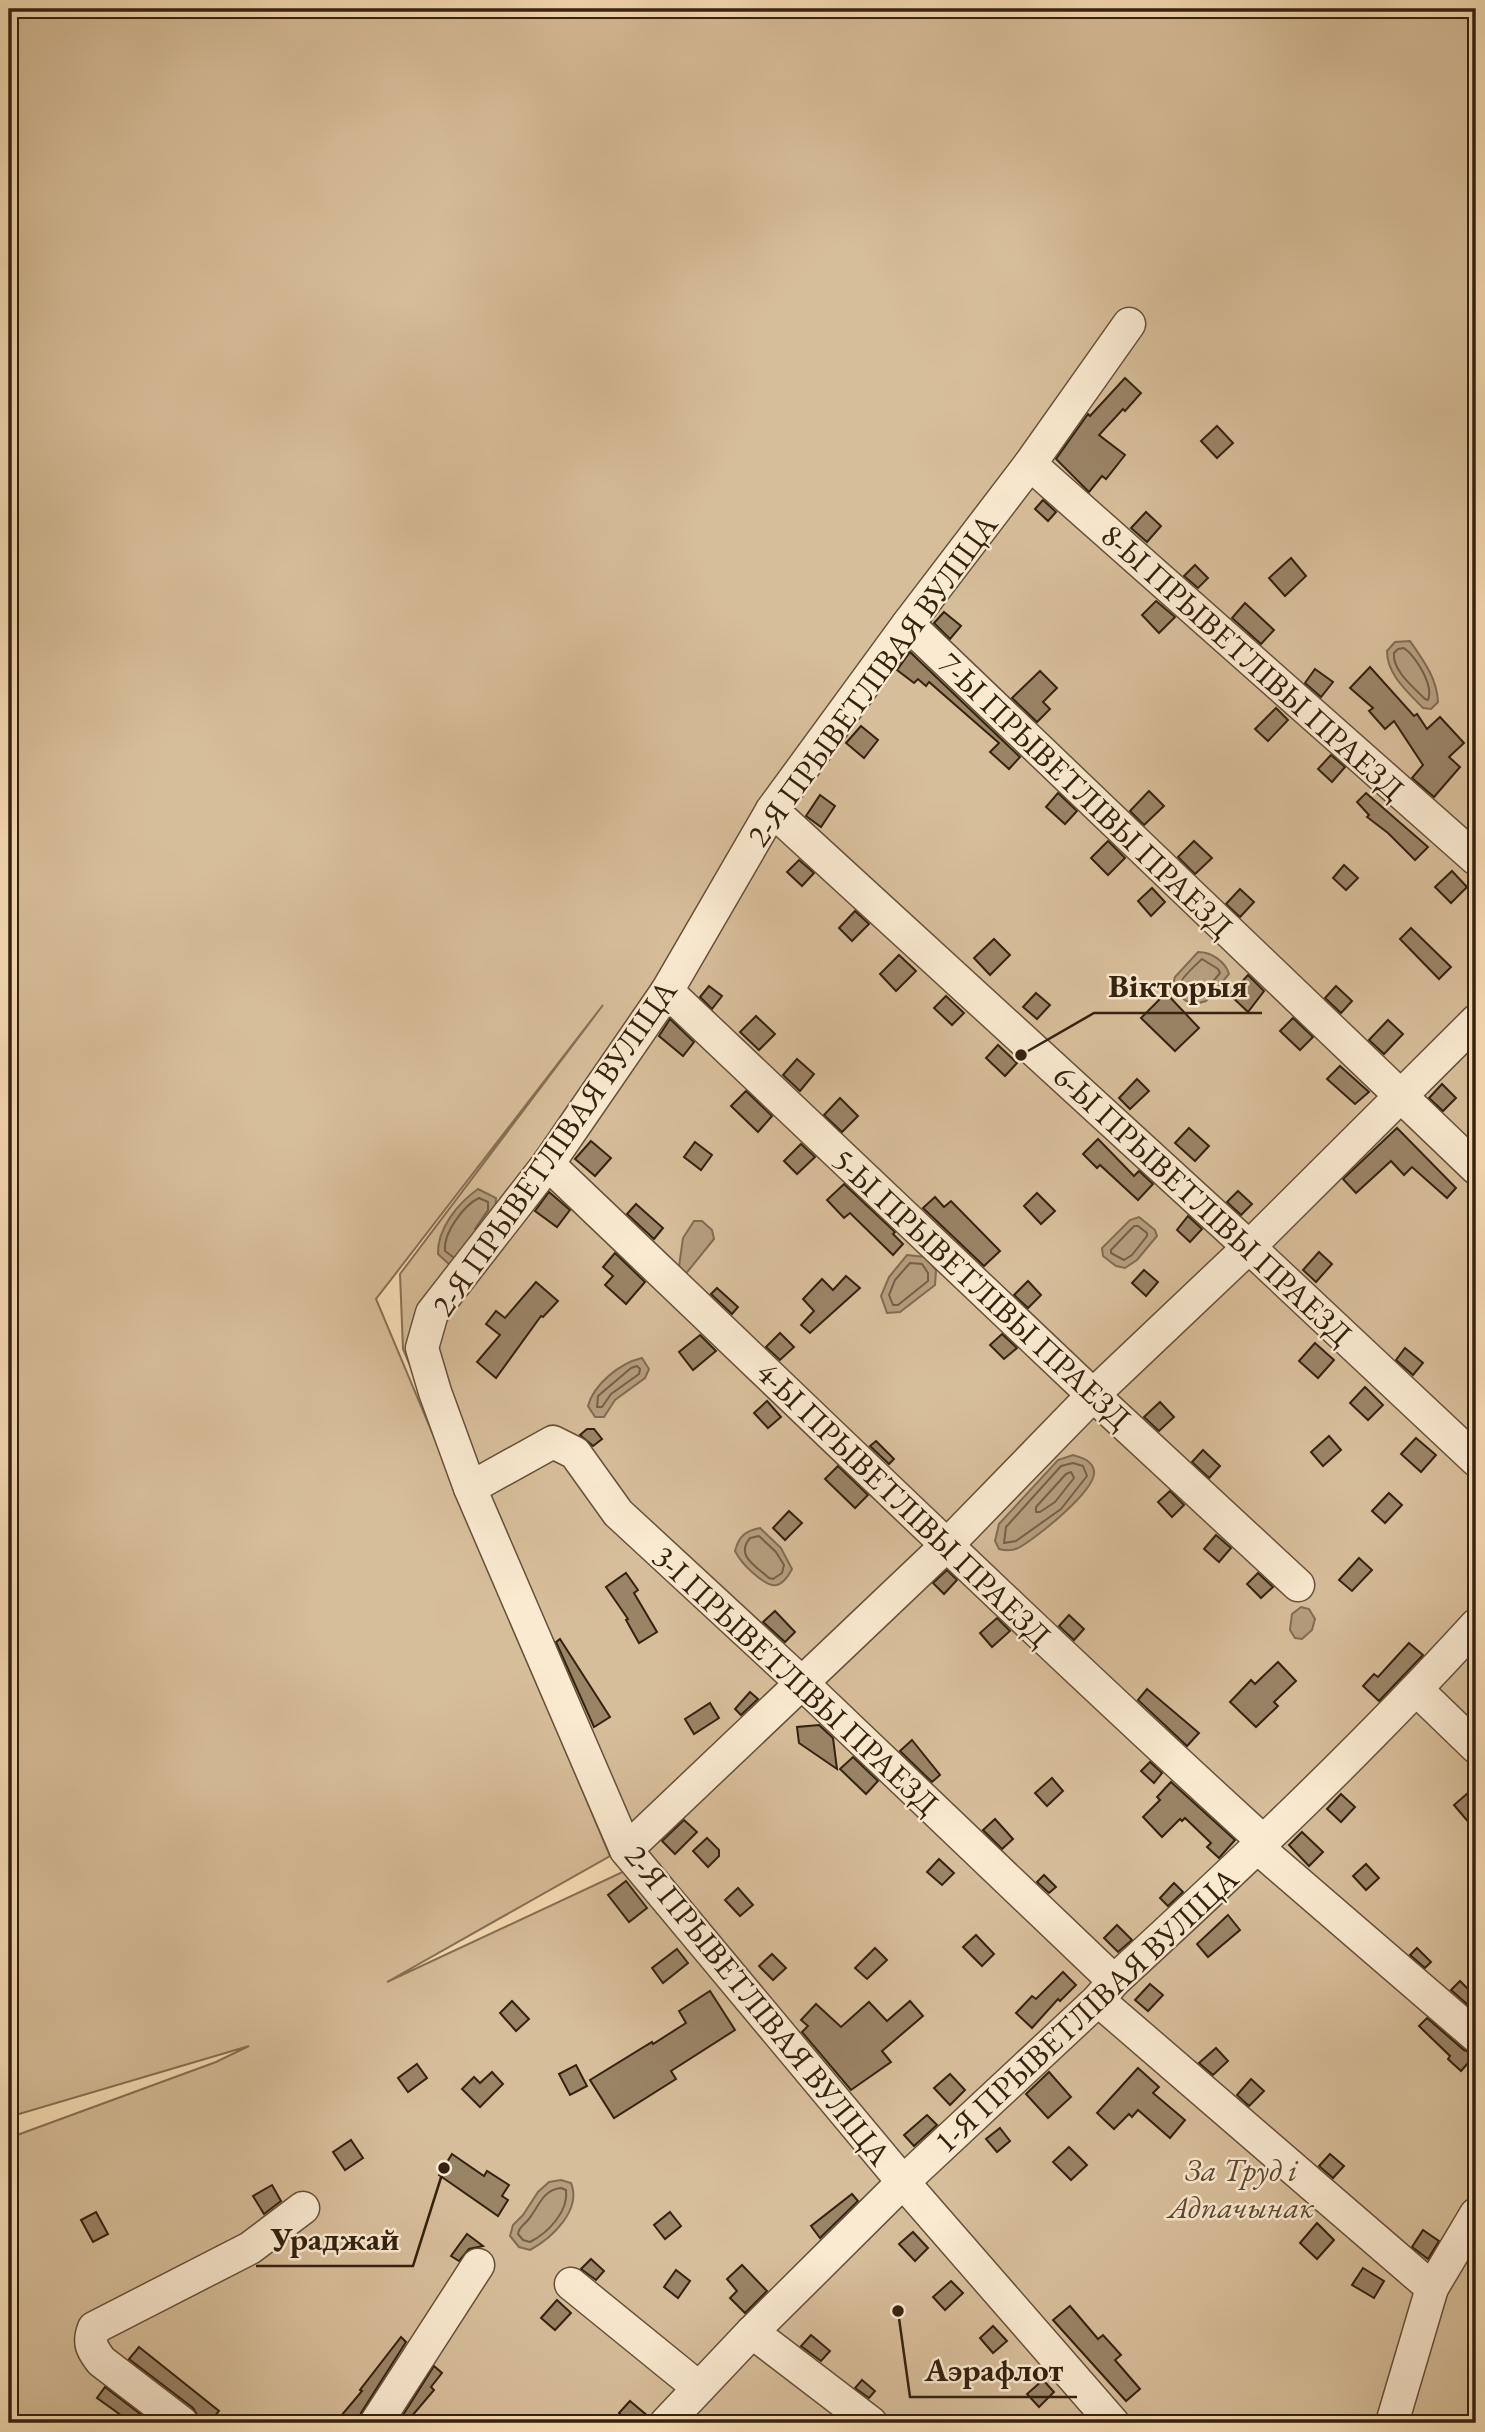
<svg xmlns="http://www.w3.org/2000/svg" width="1485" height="2432" font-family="'EB Garamond',serif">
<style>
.green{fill:#d7be9a;stroke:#867054;stroke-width:2;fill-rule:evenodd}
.water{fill:#b59e7e;stroke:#816c52;stroke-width:2}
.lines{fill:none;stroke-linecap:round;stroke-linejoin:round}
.shore{stroke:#746046;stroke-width:2}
.building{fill:#9a8466;stroke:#34220f;stroke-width:2}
.minor-casing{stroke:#655139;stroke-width:35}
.minor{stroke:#faead0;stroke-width:32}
.labels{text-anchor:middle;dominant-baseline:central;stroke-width:5;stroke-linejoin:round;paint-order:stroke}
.street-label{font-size:32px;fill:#34220f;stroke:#faead0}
.park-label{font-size:32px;font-style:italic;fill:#5d4932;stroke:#faead0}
.leader{fill:none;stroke:#34220f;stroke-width:2.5}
.callout-dot{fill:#34220f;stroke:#faead0;stroke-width:2.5}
.callout-label{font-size:33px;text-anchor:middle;font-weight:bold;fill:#34220f;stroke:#faead0;stroke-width:5;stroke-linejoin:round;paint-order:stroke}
</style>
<rect width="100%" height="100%" fill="#f8deb7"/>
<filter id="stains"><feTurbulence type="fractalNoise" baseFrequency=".00286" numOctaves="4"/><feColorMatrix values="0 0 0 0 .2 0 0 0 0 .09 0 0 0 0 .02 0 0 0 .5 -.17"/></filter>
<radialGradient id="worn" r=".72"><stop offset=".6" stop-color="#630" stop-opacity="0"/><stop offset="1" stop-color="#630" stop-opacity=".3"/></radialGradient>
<path class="green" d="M9 9H1476V2423H9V2138L216 2062 249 2046 9 2117ZM603 1005 400 1274 403 1349 627 1870 387 1982 610 1856 376 1299Z"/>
<g class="water">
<path d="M1410 641C1423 660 1437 678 1438 702L1431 709 1423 708C1408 692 1387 675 1387 651L1395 642Z"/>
<path d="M1198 952C1211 952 1225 961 1229 974L1206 1001 1192 1005 1171 990 1175 977Z"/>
<path d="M478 1189 496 1198 495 1212 451 1266 438 1254C437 1229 458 1203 478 1189Z"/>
<polygon points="1139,1217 1155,1230 1157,1236 1137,1260 1125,1268 1116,1266 1103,1256 1102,1248 1130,1220"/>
<polygon points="694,1221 702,1221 712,1230 714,1239 684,1276 678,1274 683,1238"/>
<polygon points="907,1255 925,1257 936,1270 935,1285 900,1312 887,1313 881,1296 889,1277"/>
<path d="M642 1358 649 1369 645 1378 615 1400 604 1417H595L588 1406C594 1384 620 1363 642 1358Z"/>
<path d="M1073 1455C1082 1458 1092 1460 1094 1471 1097 1490 1036 1538 1020 1547 1013 1551 1006 1551 999 1549L995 1541 999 1524 1058 1460Z"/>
<path d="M760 1528 781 1548 792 1569C780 1592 770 1588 753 1573 745 1566 740 1561 735 1551 739 1536 745 1531 760 1528Z"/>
<polygon points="1301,1607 1309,1609 1315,1619 1312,1630 1302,1639 1295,1638 1290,1630 1292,1614"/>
<path d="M561 2180 571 2183C582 2210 552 2238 530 2250L519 2247 510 2236 513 2225 523 2215 538 2192 549 2182Z"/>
</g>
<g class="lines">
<g class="shore">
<path d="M1404 648C1416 657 1434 685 1428 700L1425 699C1413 687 1392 670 1394 653L1398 649Z"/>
<path d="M1202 959 1218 969 1220 973 1202 995 1193 997C1190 995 1181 990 1180 986 1178 980 1198 963 1202 959Z"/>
<polygon points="1134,1226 1138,1226 1147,1233 1147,1236 1132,1255 1124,1260 1111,1253 1111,1250"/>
<path d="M453 1257 445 1251C443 1233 464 1205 479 1198L488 1202V1210L475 1229"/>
<polygon points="910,1263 922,1264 928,1273 928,1281 898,1305 893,1305 889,1295 895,1280"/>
<polygon points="637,1366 640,1369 639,1374 611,1394 602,1407 597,1407 598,1396 631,1368"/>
<polygon points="1073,1463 1083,1466 1087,1476 1061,1509 1016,1541 1004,1543 1006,1527 1061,1466"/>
<polygon points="1071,1472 1074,1478 1055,1502 1040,1512 1036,1512 1036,1507 1066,1474"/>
<path d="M759 1536 776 1552 784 1565 782 1573 773 1579 769 1578C756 1566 735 1556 750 1538Z"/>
<path d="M561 2188 566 2190C569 2211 548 2233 530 2242L523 2240 518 2234C519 2227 523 2226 528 2220 539 2207 542 2190 561 2188Z"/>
</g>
</g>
<g class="building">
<polygon points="1125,378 1141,393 1125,411 1123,409 1099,435 1125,455 1106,479 1102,476 1089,492 1056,459 1088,414 1090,416"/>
<polygon points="1217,426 1233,443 1217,458 1201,441"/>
<polygon points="1043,500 1056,512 1048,521 1035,509"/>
<polygon points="1146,512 1161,526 1147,542 1131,528"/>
<polygon points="1291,558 1306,576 1285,596 1269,578"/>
<polygon points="1195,565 1208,578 1198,588 1184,576"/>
<polygon points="1156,601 1175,617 1159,633 1142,615"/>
<polygon points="1245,603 1274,630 1261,644 1232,618"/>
<polygon points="944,612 961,626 950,639 934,623"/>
<polygon points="910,652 1020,757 1009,769 990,752 999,743 929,682 926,686 918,679 914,683 897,670"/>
<polygon points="1370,667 1414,716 1417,714 1427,729 1440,717 1464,743 1449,757 1460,767 1434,797 1412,778 1423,765 1394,721 1385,729 1369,711 1373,708 1350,688"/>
<polygon points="1315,669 1333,682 1321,697 1305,683"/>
<polygon points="1040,671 1057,688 1043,702 1050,709 1037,722 1012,698"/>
<polygon points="1276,708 1288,720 1268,741 1255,729"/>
<polygon points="861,726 878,740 864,758 846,743"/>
<polygon points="1331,755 1345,767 1332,782 1318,769"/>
<polygon points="1149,791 1164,806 1144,825 1130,811"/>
<polygon points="1058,793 1077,811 1065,824 1046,807"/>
<polygon points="1366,793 1428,847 1415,860 1388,833 1367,817 1369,815 1357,802"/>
<polygon points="820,795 835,806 821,827 806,816"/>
<polygon points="1108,841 1125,858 1108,875 1091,858"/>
<polygon points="1194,841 1212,858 1195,874 1178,857"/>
<polygon points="799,860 814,873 802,886 787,872"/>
<polygon points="1344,865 1358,878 1346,890 1333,878"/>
<polygon points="1452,871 1467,887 1451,903 1435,887"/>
<polygon points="1152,888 1165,902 1151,916 1138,901"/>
<polygon points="1240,889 1254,902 1240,917 1226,904"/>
<polygon points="855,911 869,924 852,941 839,928"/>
<polygon points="1411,928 1451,967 1439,979 1400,939"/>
<polygon points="994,939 1010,955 990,975 974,958"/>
<polygon points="899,955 916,971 896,991 880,974"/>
<polygon points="1248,975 1264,991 1248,1012 1230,995"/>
<polygon points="709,986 722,996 712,1009 700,997"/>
<polygon points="1336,986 1352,1001 1341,1013 1325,998"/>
<polygon points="1036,993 1050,1005 1037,1019 1023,1007"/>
<polygon points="1166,993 1199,1028 1175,1051 1141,1018"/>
<polygon points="946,996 964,1013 952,1025 934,1008"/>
<polygon points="756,1016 775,1034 759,1050 740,1032"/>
<polygon points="1293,1018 1313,1037 1300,1050 1280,1031"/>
<polygon points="670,1019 694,1042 683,1056 659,1036"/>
<polygon points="1388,1020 1403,1034 1384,1054 1369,1040"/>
<polygon points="998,1045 1017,1063 1005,1076 986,1058"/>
<polygon points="797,1059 814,1074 800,1091 783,1075"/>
<polygon points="1340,1066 1369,1092 1355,1104 1327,1079"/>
<polygon points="1137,1079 1149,1091 1130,1109 1119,1098"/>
<polygon points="1442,1084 1456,1098 1443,1111 1429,1098"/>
<polygon points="746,1091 772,1116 758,1132 731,1106"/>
<polygon points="840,1098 858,1116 842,1132 824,1115"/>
<polygon points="1189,1128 1209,1146 1195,1161 1175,1143"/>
<polygon points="1397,1128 1456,1188 1447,1198 1412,1167 1404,1175 1391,1161 1356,1193 1343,1179"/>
<polygon points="1098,1139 1134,1176 1139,1171 1153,1184 1138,1200 1100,1165 1097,1168 1083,1154"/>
<polygon points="591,1141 611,1158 595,1176 575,1159"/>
<polygon points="695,1142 712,1155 701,1170 684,1157"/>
<polygon points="801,1144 815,1157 797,1174 784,1161"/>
<polygon points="844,1184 895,1232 893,1234 903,1244 893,1255 850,1213 844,1218 827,1200"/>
<polygon points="1238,1191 1252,1204 1241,1215 1227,1202"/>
<polygon points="549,1192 570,1210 557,1227 535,1211"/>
<polygon points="1037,1193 1055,1211 1041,1224 1024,1206"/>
<polygon points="935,1197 944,1207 951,1201 1000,1251 984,1266 923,1208"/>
<polygon points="636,1204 663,1228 654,1239 627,1214"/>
<polygon points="1188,1216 1202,1229 1190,1242 1177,1230"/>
<polygon points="1319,1252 1332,1264 1316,1282 1303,1270"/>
<polygon points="615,1253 645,1282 626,1304 605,1285 613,1276 603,1267"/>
<polygon points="1144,1270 1158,1282 1146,1296 1132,1283"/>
<polygon points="846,1276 860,1288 810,1333 801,1325 814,1311 803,1299 822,1279 833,1290"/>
<polygon points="1028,1281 1041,1295 1028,1308 1014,1295"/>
<polygon points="536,1282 558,1301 543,1317 541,1316 496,1378 477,1362 500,1335 486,1324 496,1311 505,1318"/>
<polygon points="717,1288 738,1307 732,1314 711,1294"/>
<polygon points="780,1333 794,1347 780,1360 766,1347"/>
<polygon points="1002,1334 1017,1348 1004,1359 990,1345"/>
<polygon points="700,1335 716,1351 693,1370 679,1352"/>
<polygon points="1315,1343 1334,1360 1318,1378 1299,1361"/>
<polygon points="1405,1348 1423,1363 1413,1375 1396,1360"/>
<polygon points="1365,1387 1383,1405 1368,1420 1350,1403"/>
<polygon points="767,1401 781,1417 768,1428 754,1413"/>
<polygon points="1160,1402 1174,1417 1159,1431 1144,1417"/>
<polygon points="587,1429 594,1429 602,1439 593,1446 580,1435"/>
<polygon points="1329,1436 1341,1450 1323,1466 1311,1452"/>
<polygon points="1416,1438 1436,1455 1421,1472 1401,1454"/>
<polygon points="876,1441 894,1459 889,1464 870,1446"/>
<polygon points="1203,1450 1220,1466 1209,1478 1192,1462"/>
<polygon points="838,1466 868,1495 855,1508 825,1479"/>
<polygon points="1170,1491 1184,1505 1172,1517 1158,1502"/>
<polygon points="1389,1493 1402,1505 1385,1523 1372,1511"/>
<polygon points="789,1511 802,1523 785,1540 773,1528"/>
<polygon points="1216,1535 1231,1548 1219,1562 1204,1549"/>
<polygon points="1359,1558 1372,1570 1352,1591 1339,1580"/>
<polygon points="947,1570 957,1580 944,1594 933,1583"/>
<polygon points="626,1573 638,1590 634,1593 657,1632 639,1643 626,1620 628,1619 606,1587"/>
<polygon points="1258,1573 1273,1587 1261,1598 1247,1584"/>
<polygon points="775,1611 795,1632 785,1642 763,1622"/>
<polygon points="1069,1615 1084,1629 1074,1640 1059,1626"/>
<polygon points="997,1618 1010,1631 992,1647 980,1633"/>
<polygon points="560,1639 610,1717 594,1727 556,1642"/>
<polygon points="1409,1643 1423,1655 1379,1701 1363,1686 1374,1674 1378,1677"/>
<polygon points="1278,1662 1296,1681 1274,1702 1278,1706 1256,1727 1230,1702 1251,1680 1255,1684"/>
<polygon points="1147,1689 1199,1733 1187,1746 1138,1700"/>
<polygon points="750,1692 758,1699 741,1715 735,1709"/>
<polygon points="710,1703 719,1718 694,1734 685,1719"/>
<polygon points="819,1725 833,1738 837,1769 799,1743 797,1727"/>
<polygon points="912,1740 940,1775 932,1782 900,1751"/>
<polygon points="853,1757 878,1781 866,1794 840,1769"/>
<polygon points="1150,1762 1162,1773 1154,1783 1141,1771"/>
<polygon points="1052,1778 1063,1791 1047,1806 1035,1793"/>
<polygon points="1171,1782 1235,1840 1219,1858 1207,1847 1211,1843 1185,1818 1182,1821 1180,1819 1162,1837 1143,1817 1160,1800 1157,1797"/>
<polygon points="1476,1786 1476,1831 1454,1805"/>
<polygon points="1341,1794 1355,1807 1341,1822 1327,1809"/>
<polygon points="995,1819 1013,1839 1002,1849 983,1830"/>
<polygon points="684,1820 697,1832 675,1854 662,1841"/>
<polygon points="1302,1832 1323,1852 1309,1866 1289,1845"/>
<polygon points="707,1838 719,1850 719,1856 708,1867 693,1851"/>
<polygon points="939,1859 954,1873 942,1885 927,1872"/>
<polygon points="1366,1864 1379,1878 1366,1890 1353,1876"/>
<polygon points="1044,1875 1056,1887 1049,1893 1037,1882"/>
<polygon points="626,1881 647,1908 629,1922 608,1895"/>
<polygon points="1174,1883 1183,1892 1168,1906 1160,1898"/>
<polygon points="738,1888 753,1905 740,1916 725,1900"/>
<polygon points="1228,1915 1240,1930 1208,1957 1197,1944"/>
<polygon points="1117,1925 1132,1940 1118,1952 1104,1938"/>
<polygon points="976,1935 994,1954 982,1966 963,1947"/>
<polygon points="875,1948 887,1960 867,1979 855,1968"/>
<polygon points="1417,1948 1431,1962 1425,1968 1410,1955"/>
<polygon points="677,1949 688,1963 663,1983 652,1968"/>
<polygon points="772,1954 786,1968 773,1980 759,1966"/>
<polygon points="1063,1972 1076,1985 1060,2001 1058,1999 1032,2028 1016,2013 1032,1996 1036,1999"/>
<polygon points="1460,1981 1476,1997 1476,2012 1451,1990"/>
<polygon points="1150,1984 1163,1995 1148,2011 1135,2000"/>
<polygon points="710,1991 735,2030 671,2071 676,2079 614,2118 590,2080 652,2042 653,2044 686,2023 679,2011"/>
<polygon points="512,2001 529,2019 516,2031 500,2013"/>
<polygon points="910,2001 923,2016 882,2051 891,2062 851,2090 802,2032 808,2026 801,2020 816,2004 841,2027 869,2002 887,2021"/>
<polygon points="1427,2018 1464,2050 1476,2054 1461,2071 1448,2059 1450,2056 1419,2026"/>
<polygon points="1216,2048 1228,2061 1213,2075 1199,2063"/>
<polygon points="417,2064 427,2078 408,2092 398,2078"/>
<polygon points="576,2065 587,2086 570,2095 559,2074"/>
<polygon points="1138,2068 1159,2087 1153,2093 1185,2120 1170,2138 1138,2110 1132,2117 1129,2114 1114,2129 1097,2113"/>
<polygon points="492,2072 503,2084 480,2107 462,2089 474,2077 480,2083"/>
<polygon points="1049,2072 1071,2097 1048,2118 1026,2094"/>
<polygon points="950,2074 965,2090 950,2105 934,2088"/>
<polygon points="1251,2079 1264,2091 1249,2106 1237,2095"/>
<polygon points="927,2115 937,2125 914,2146 904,2135"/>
<polygon points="1000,2128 1010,2141 997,2152 986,2139"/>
<polygon points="351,2140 363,2158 345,2170 333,2152"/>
<polygon points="1069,2147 1087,2165 1071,2180 1053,2162"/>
<polygon points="452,2154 484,2176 487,2171 509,2185 502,2196 508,2200 498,2216 439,2175"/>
<polygon points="1330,2154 1344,2166 1333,2178 1319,2166"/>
<polygon points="272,2185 281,2201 264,2214 253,2196"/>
<polygon points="852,2194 858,2201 820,2238 811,2226"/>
<polygon points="96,2212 108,2234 93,2242 81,2220"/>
<polygon points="670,2212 681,2226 665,2239 654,2225"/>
<polygon points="1317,2223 1334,2240 1317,2259 1300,2243"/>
<polygon points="1423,2230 1439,2241 1428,2259 1412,2247"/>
<polygon points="913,2232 928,2248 915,2261 899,2244"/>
<polygon points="467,2234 483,2246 469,2249 459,2261 451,2256"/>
<polygon points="591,2259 604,2271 596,2280 581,2269"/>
<polygon points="742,2265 767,2291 745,2313 730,2298 737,2291 727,2279"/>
<polygon points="1363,2268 1384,2281 1374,2298 1352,2285"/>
<polygon points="676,2270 690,2281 678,2298 664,2287"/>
<polygon points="951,2281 963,2293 945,2310 933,2297"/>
<polygon points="557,2300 571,2313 555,2330 541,2318"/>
<polygon points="1070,2306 1098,2339 1103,2335 1121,2355 1115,2360 1140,2389 1126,2401 1053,2320"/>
<polygon points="993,2326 1007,2341 993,2353 980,2338"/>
<polygon points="811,2335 830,2351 821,2361 801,2346"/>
<polygon points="401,2337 406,2342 361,2413 358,2423 335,2423 362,2391 360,2390"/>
<polygon points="139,2347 219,2411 209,2423 202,2423 193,2408 129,2359"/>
<polygon points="434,2366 442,2373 431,2387 434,2390 406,2423 398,2423"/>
<polygon points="862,2380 875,2391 869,2398 855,2388"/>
<polygon points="1043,2380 1054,2392 1039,2407 1027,2394"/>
<polygon points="105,2387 152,2423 132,2423 97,2398"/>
<polygon points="630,2401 649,2417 648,2423 630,2423 619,2413"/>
</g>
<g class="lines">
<defs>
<g id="minor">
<polyline points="1030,464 1476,859"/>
<polyline points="908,624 1476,1168"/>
<polyline points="772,810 1249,1247 1476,1460"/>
<polyline points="667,991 1093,1395 1298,1585"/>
<path d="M548 1164C786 1390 1021 1620 1264 1842"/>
<polyline points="470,1488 553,1442 575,1453 618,1513 803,1684 1114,1981"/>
<polyline points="1417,1690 1476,1747"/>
<polyline points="1258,1848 1476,2036"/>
<polyline points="626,1850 948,1544 1093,1395 1249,1247 1476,1021"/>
<polyline points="1098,2000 1432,2288"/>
<polyline points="571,2284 699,2388"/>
<polyline points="752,2332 871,2423"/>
<path d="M182 2423 101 2361C92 2349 88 2343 94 2328L250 2248 303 2208"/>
<polyline points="376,2423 478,2265"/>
<path d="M666 2423 752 2332 903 2182 1098 2000 1114 1981C1239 1866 1362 1750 1476 1625"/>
<polyline points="1113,2423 903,2182 626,1850 470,1488 435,1392 422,1348 432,1313 548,1164 667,991 772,810 908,624 1030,464 1129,324"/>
<polyline points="1392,2423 1432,2288 1476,2214"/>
</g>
</defs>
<use href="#minor" class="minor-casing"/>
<use href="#minor" class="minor"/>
</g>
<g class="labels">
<g class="street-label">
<text transform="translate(1253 662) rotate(42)">8-Ы ПРЫВЕТЛІВЫ ПРАЕЗД</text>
<text transform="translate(872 680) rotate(-54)">2-Я ПРЫВЕТЛІВАЯ ВУЛІЦА</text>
<text transform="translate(1086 795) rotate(44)">7-Ы ПРЫВЕТЛІВЫ ПРАЕЗД</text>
<text transform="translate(554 1148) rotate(-55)">2-Я ПРЫВЕТЛІВАЯ ВУЛІЦА</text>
<text transform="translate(1203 1205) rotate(43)">6-Ы ПРЫВЕТЛІВЫ ПРАЕЗД</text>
<text transform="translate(982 1289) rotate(43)">5-Ы ПРЫВЕТЛІВЫ ПРАЕЗД</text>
<text transform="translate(904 1504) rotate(44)">4-Ы ПРЫВЕТЛІВЫ ПРАЕЗД</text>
<text transform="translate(796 1680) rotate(43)">3-І ПРЫВЕТЛІВЫ ПРАЕЗД</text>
<text transform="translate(758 2005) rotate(51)">2-Я ПРЫВЕТЛІВАЯ ВУЛІЦА</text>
<text transform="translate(1086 2010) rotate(-43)">1-Я ПРЫВЕТЛІВАЯ ВУЛІЦА</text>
</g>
<g class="park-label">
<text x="1241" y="2170">За Труд і<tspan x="1241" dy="37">Адпачынак</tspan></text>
</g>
</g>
<path class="leader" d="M1021 1055L1094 1013H1262M444 2168L413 2266H256M898 2311L910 2397H1077"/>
<g class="callout-dot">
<circle cx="1021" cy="1055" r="7"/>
<circle cx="444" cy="2168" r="7"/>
<circle cx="898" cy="2311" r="7"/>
</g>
<g class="callout-label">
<text x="1178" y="997">Вікторыя</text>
<text x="335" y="2250">Ураджай</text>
<text x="994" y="2381">Аэрафлот</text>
</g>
<rect width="1485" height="2432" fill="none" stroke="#f8deb7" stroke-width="35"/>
<rect x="10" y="10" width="1464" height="2411" fill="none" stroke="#34220f" stroke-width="3.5"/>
<rect x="18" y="18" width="1450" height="2397" fill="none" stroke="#34220f" stroke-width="2"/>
<rect width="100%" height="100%" filter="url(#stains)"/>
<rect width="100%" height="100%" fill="url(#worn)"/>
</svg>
